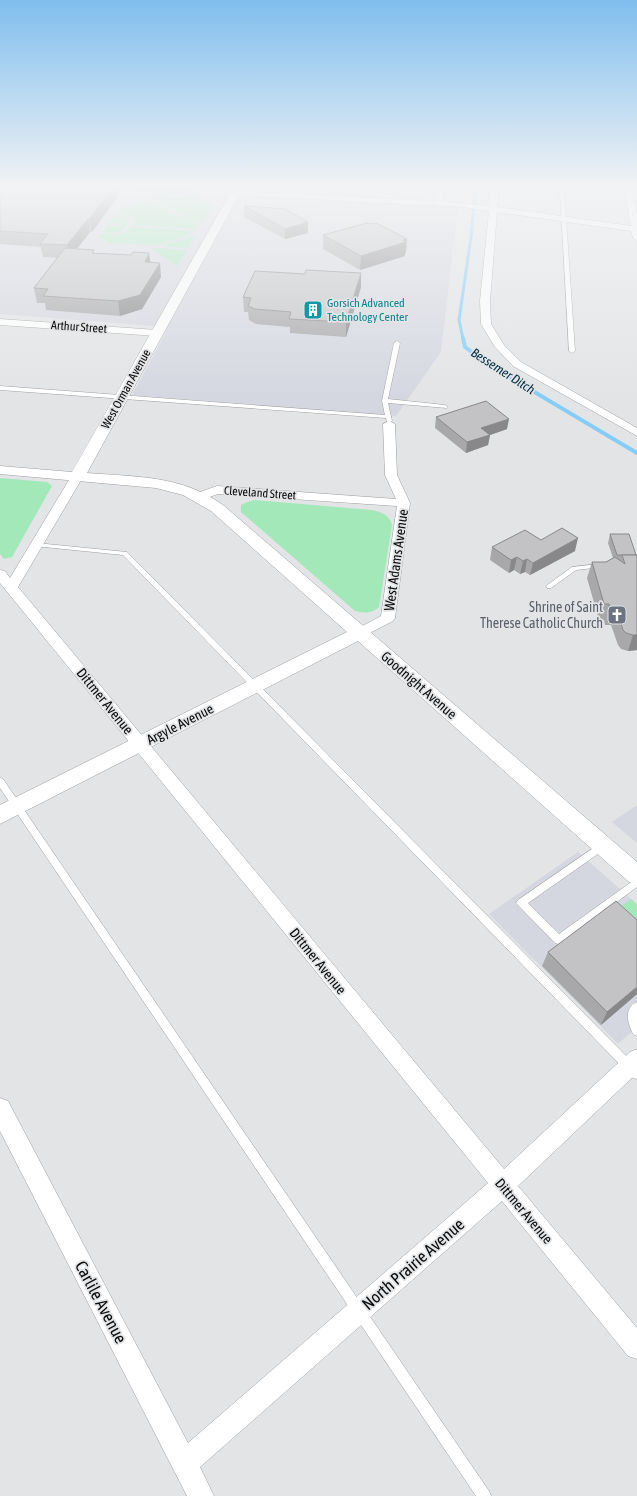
<svg xmlns="http://www.w3.org/2000/svg" width="637" height="1496" font-family="'Asap Condensed',sans-serif">
<style>
.built{fill:#d4d7e0}
.green{fill:#a3e8b9}
.lines{fill:none;stroke-linecap:round;stroke-linejoin:round}
.stream-far1{stroke:#84cdf8;stroke-width:3}
.stream{stroke:#84cdf8;stroke-width:4}
.service-casing{stroke:#9d9ea0;stroke-width:1}
.minor-casing{stroke:#9d9ea0;stroke-width:1}
.tertiary-casing{stroke:#9d9ea0;stroke-width:1}
.service{fill:#fff;fill-rule:evenodd}
.minor{fill:#fff;fill-rule:evenodd}
.tertiary{fill:#fff;fill-rule:evenodd}
.wall{fill:#a8a8aa}
.shaded-wall{fill:#88888b}
.building{fill:#c3c3c6;stroke:#88888b}
.labels{text-anchor:middle;dominant-baseline:central;stroke-width:3.5;stroke-linejoin:round;paint-order:stroke}
.far-culture-label{font-size:12px;fill:#0d838f;stroke:#e3e4e6;text-anchor:start}
.far-street-label{font-size:12px;fill:#0c0c0d;stroke:#e3e4e6}
.far-water-label{font-size:13px;font-style:italic;fill:#022e43;stroke:#e3e4e6}
.street-label{font-size:14px;fill:#0c0c0d;stroke:#e3e4e6}
.worship-label{font-size:14px;fill:#5b616d;stroke:#e3e4e6;text-anchor:end}
.near-street-label{font-size:17px;fill:#0c0c0d;stroke:#e3e4e6}
</style>
<rect width="100%" height="100%" fill="#e3e4e6"/>
<g class="built">
<polygon points="231,188 229,194 458,207 441,352 396,416 132,395 166,332 164,329 165,327 0,314 0,189"/>
<polygon points="637,805 637,843 612,822"/>
<polygon points="578,852 637,904 637,1027 618,1044 489,914"/>
</g>
<g class="green">
<polygon points="182,196 201,198 213,206 204,223 199,223 149,199"/>
<polygon points="146,200 197,224 195,226 197,228 196,229 133,225 135,220 130,216 117,214 120,209"/>
<path d="M118 216 126 217 131 220C123 232 117 236 103 232L108 225 117 227 122 225 120 223 109 224 113 217Z"/>
<path d="M131 227 196 231 191 233 190 236 156 245 109 243 99 236C111 231 120 240 131 227Z"/>
<polygon points="192,237 194,238 188,248 160,246"/>
<polygon points="154,248 187,250 177,266 153,250"/>
<polygon points="0,478 47,482 52,486 12,557 4,559 0,554"/>
<path d="M254 500 372 510C381 512 390 515 392 525L379 607C372 614 363 613 355 611L241 512V505L245 503Z"/>
<polygon points="631,899 637,905 637,933 614,912"/>
</g>
<g class="lines">
<polyline class="stream-far1" points="463,339 459,320 471,237 476,188"/>
<polyline class="stream" points="463,338 465,347 489,365 637,453"/>
<defs>
<g id="service">
<polygon points="560,188 564,188 575,351 572,353 569,351"/>
<polygon points="397,341 400,343 388,399 445,405 448,407 447,408 388,403 392,421 389,423 387,422 386,418 0,390 0,386 385,415 382,401 394,343"/>
<polygon points="36,543 127,552 637,1067 637,1079 633,1078 123,555 34,546 33,545"/>
<polygon points="600,564 603,566 602,567 576,570 551,588 547,588 546,586 572,567"/>
<polygon points="0,778 3,779 489,1491 491,1496 476,1496 0,788"/>
<polygon points="602,842 605,843 606,846 605,849 528,903 559,934 637,878 637,887 561,943 558,944 555,943 516,903 518,900"/>
<path d="M637 1002V1036L633 1034C628 1024 623 1008 637 1002Z"/>
</g>
<g id="minor">
<polygon points="438,188 446,188 443,201 489,206 491,188 499,188 497,207 631,226 624,188 632,188 637,215 637,241 633,238 631,231 497,212 490,301 491,324 504,345 521,362 637,428 637,436 513,366 495,347 481,324 480,301 489,211 464,207 236,195 232,193 236,191 435,201"/>
<polygon points="0,319 157,330 162,333 157,336 0,325"/>
<polygon points="389,421 395,424 397,475 410,503 395,618 393,621 360,638 355,636 353,633 355,630 381,616 397,506 218,494 201,500 197,499 195,496 197,493 217,486 396,499 385,475 383,424"/>
<polygon points="78,471 82,472 84,475 18,587 504,1169 630,1052 637,1049 637,1073 518,1186 637,1328 637,1359 628,1356 502,1201 200,1467 214,1496 187,1496 0,1131 0,1098 8,1101 188,1443 488,1183 0,583 0,570 5,571 10,578 72,475 74,472"/>
</g>
<path id="tertiary" d="M233 188H243L87 473C136 477 181 475 223 505L637 862V884L629 882 358 641 0 824V805L347 632 211 511 183 495 156 488 0 474V466L72 472Z"/>
</defs>
<use href="#service" class="service-casing"/>
<use href="#minor" class="minor-casing"/>
<use href="#tertiary" class="tertiary-casing"/>
<use href="#service" class="service"/>
<use href="#minor" class="minor"/>
<use href="#tertiary" class="tertiary"/>
</g>
<g class="wall">
<polygon points="0,188 121,188 121,192 92,232 90,232 77,249 95,253 150,262 161,277 142,309 120,316 46,310 45,303 37,303 34,288 57,258 43,257 41,247 0,244"/>
<polygon points="130,188 197,188 196,189 194,192 188,191 187,194 130,191"/>
<polygon points="244,206 308,222 308,233 285,239 244,217"/>
<polygon points="323,235 406,253 405,253 405,256 360,270 323,249"/>
<polygon points="361,287 346,337 290,333 290,327 256,324 249,320 248,312 244,312 243,297"/>
<polygon points="436,417 507,429 490,435 488,445 466,453 435,428"/>
<polygon points="610,534 637,555 637,650 628,651 621,649 618,645 611,625 605,625 604,620 599,620 587,578 592,562 606,562 613,558 608,543"/>
<polygon points="541,540 575,551 530,575 525,572 520,574 514,570 509,573 490,560 492,547"/>
<polygon points="637,920 637,994 601,1025 542,966 548,952"/>
</g>
<g class="shaded-wall">
<polygon points="113,188 121,188 121,192 92,232 89,219"/>
<polygon points="186,188 188,188 188,191 187,194"/>
<polygon points="88,219 90,232 69,259 67,245"/>
<polygon points="308,222 308,233 285,239 285,229"/>
<polygon points="407,239 406,253 405,253 405,256 360,270 361,256"/>
<polygon points="149,253 151,267 145,262"/>
<polygon points="160,263 161,277 142,309 120,316 118,301"/>
<polygon points="361,273 361,287 346,337 346,322"/>
<polygon points="509,419 507,429 490,435 488,445 466,453 467,442 481,428"/>
<polygon points="578,538 575,551 530,575 533,563"/>
<polygon points="517,557 514,570 509,573 511,560"/>
<polygon points="527,559 525,572 520,574 523,561"/>
<polygon points="633,635 637,635 637,650 628,651"/>
<polygon points="637,987 637,994 601,1025 607,1012"/>
</g>
<g class="building">
<polygon points="0,188 113,188 89,219 88,219 67,245 40,244 48,234 0,231"/>
<polygon points="244,206 285,209 308,222 285,229"/>
<polygon points="367,223 370,224 376,223 407,239 403,240 406,242 361,256 323,235"/>
<polygon points="65,248 94,250 92,253 131,255 133,252 149,253 145,262 160,263 140,295 118,301 43,296 48,289 34,288"/>
<polygon points="306,270 361,273 346,322 289,319 291,312 255,309 248,306 251,298 243,297 255,271 305,274"/>
<polygon points="486,401 509,419 481,428 490,435 467,442 436,417"/>
<polygon points="562,528 578,538 533,563 527,559 523,561 517,557 511,560 492,547 525,530 541,540"/>
<polygon points="610,534 629,534 636,555 617,555"/>
<polygon points="622,555 637,555 637,635 633,635 626,633 623,630 616,609 610,609 609,604 604,604 592,562 606,562 615,557 625,564"/>
<polygon points="616,901 637,920 637,987 607,1012 548,952"/>
</g>
<linearGradient id="sky" x2="0" y2="1"><stop stop-color="#80beee"/><stop offset="0.47" stop-color="#f2f3f4"/><stop offset="1" stop-color="#f2f3f4" stop-opacity="0"/></linearGradient>
<rect width="637" height="398" fill="url(#sky)"/>
<defs>
<symbol id="building-square" viewBox="-11 -11 22 22"><rect x="-9" y="-9" width="18" height="18" rx="4" fill="#0f9aa8" stroke="#e3e4e6"/><path d="M-4-6H4V6H1V3H-1V6H-4ZM-2.5-4.3h1.7v1.8h-1.7ZM.8-4.3h1.7v1.8H.8ZM-2.5-1h1.7V.8h-1.7ZM.8-1h1.7V.8H.8Z" fill="#fff"/></symbol>
<symbol id="church-square" viewBox="-11 -11 22 22"><rect x="-9" y="-9" width="18" height="18" rx="4" fill="#6b7280" stroke="#e3e4e6"/><path d="M-1.2-6h2.4v3.5h3.3v2.4h-3.3V6h-2.4V-.1h-3.3v-2.4h3.3Z" fill="#fff"/></symbol>
</defs>
<g fill-rule="evenodd">
<use href="#building-square" x="302" y="299" width="22" height="22"/>
<use href="#church-square" x="606" y="604" width="22" height="22"/>
</g>
<g class="labels">
<g class="far-culture-label">
<text x="327" y="303">Gorsich Advanced<tspan x="327" dy="14">Technology Center</tspan></text>
</g>
<g class="far-street-label">
<text transform="translate(79 327) rotate(4)">Arthur Street</text>
<text transform="translate(126 389) rotate(-61)">West Orman Avenue</text>
<text transform="translate(260 493) rotate(4)">Cleveland Street</text>
</g>
<g class="far-water-label">
<text transform="translate(503 371) rotate(33)">Bessemer Ditch</text>
</g>
<g class="street-label">
<text transform="translate(396 560) rotate(-82)">West Adams Avenue</text>
<text transform="translate(419 685) rotate(41)">Goodnight Avenue</text>
<text transform="translate(105 701) rotate(51)">Dittmer Avenue</text>
<text transform="translate(180 724) rotate(-27)">Argyle Avenue</text>
<text transform="translate(318 961) rotate(51)">Dittmer Avenue</text>
<text transform="translate(524 1211) rotate(50)">Dittmer Avenue</text>
</g>
<g class="worship-label">
<text x="603" y="607">Shrine of Saint<tspan x="603" dy="16">Therese Catholic Church</tspan></text>
</g>
<g class="near-street-label">
<text transform="translate(413 1264) rotate(-41)">North Prairie Avenue</text>
<text transform="translate(101 1302) rotate(62)">Carlile Avenue</text>
</g>
</g>
</svg>
